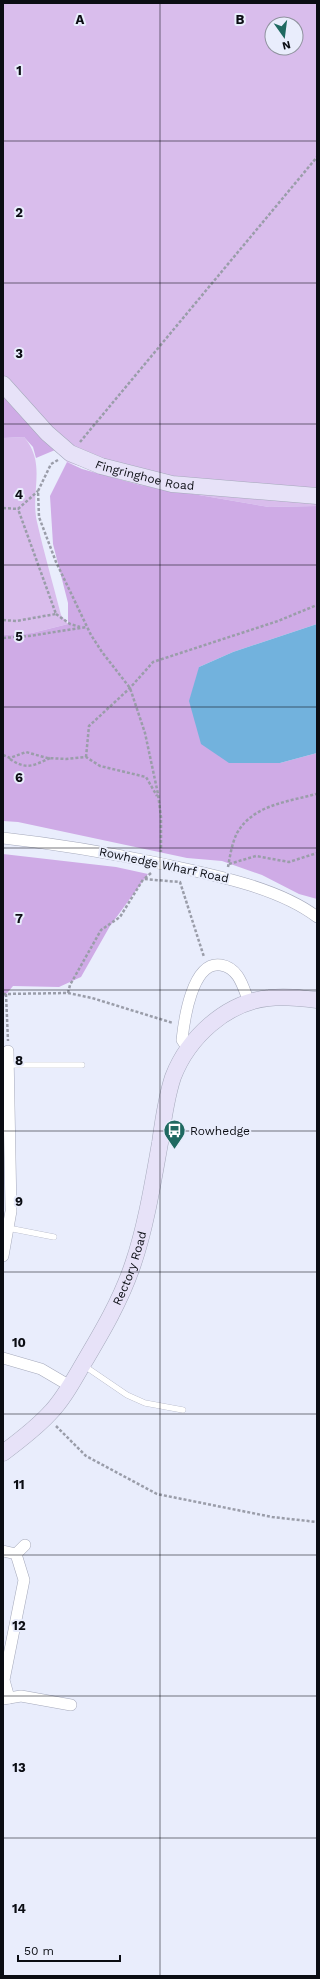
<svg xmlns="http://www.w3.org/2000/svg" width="320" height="1979" font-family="'Work Sans',sans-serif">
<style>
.green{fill:#d9bdec;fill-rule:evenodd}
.forest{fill:#cfabe6}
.water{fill:#72b2dd}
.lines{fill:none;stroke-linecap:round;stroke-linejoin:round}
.lane-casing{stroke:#a5a9bb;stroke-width:6}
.street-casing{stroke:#a5a9bb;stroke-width:12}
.secondary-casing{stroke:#a5a9bb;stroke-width:17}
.path{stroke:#9a9da9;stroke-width:2.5;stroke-dasharray:3 2;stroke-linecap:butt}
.lane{stroke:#fff;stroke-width:5.5}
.street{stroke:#fff;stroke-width:11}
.secondary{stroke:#e7e2f8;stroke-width:16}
.grid{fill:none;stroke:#0b0d13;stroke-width:1;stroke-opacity:0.55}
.labels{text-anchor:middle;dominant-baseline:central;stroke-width:4;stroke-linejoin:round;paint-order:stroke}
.street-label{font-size:12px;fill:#0b0d13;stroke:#e9edfc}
.poi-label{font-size:12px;fill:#0b0d13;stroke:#e9edfc;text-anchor:start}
.grid-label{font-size:13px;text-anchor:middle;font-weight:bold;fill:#0b0d13;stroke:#e9edfc;stroke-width:4;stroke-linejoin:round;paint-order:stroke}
</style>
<rect width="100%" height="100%" fill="#e9edfc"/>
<g class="green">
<path d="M3 3H317V506L269 507 140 485 67 462 3 392ZM272 24H296V48H272Z"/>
<path d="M24 437C47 464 30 491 37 522 44 553 53 584 61 615L68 624 32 633 3 635V438Z"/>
</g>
<g class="forest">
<polygon points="3,392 55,450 36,458 33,447 24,437 3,438"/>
<polygon points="67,462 82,469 140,485 269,507 317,506 317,624 233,652 199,667 280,763 317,753 317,899 299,894 262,875 222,861 187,858 18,822 3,821 3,635 32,633 68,624 68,603 53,544 50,496"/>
<polygon points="3,854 116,867 148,874 110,926 81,977 59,987 13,986 3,998"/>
</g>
<polygon class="water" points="317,624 317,753 280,763 229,763 201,744 189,701 199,667 233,652"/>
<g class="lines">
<defs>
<g id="lane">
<polyline points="8,1065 82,1065"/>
<polyline points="8,1228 54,1237"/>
<polyline points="83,1365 127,1395 145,1403 183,1410"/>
</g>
<g id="street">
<path d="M3 838C57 844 110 853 163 864 210 874 278 887 317 917"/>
<path d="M188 1049 182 1040C184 1021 192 960 221 965 239 968 243 987 249 1002"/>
<polyline points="3,1256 11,1211 8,1051"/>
<polyline points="3,1358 41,1369 70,1386"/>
<polyline points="3,1551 16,1554 24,1580 4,1680 9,1698"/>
<polyline points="16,1554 25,1545"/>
<polyline points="3,1699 21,1696 71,1705"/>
</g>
<g id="secondary">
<path id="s1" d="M3 384 47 433 70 453 101 466 172 484 317 496"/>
<path id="s2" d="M3 1453C19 1441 35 1429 49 1414 63 1400 73 1381 83 1364 102 1332 121 1300 133 1264 146 1226 153 1182 160 1143 163 1121 166 1098 173 1077 188 1038 226 1002 269 998 285 996 301 998 317 1000"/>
</g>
</defs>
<use href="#lane" class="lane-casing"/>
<use href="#street" class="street-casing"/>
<use href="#secondary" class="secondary-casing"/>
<g class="path">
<polyline points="80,442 317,157"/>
<polyline points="58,460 51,464 38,491 39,517 56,562 91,635 102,652 130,688 145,733 158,794 161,817 161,852"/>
<polyline points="3,508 18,509 38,491"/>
<polyline points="56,614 70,624 80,627"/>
<polyline points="3,620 16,621 56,614 18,509"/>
<polyline points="3,638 29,636 87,627"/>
<polyline points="3,755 10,758 26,752 47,758 66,759 86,757 100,766 146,777 157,796"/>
<polyline points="86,757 89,726 130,688 153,662 278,621 317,605"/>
<path d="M10 759C26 770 33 766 50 758"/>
<polyline points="229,864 256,856 289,862 317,853"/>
<path d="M228 867C230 856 232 843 237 833 253 805 287 802 316 794"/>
<polyline points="151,873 144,879 180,882 204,957"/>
<polyline points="68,993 70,985 101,930 120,917 144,878"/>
<polyline points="3,994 68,993 92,998 173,1023"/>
<polyline points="6,994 8,1041"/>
<polyline points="56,1426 86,1456 157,1494 272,1517 317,1522"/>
</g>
<use href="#lane" class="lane"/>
<use href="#street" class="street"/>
<use href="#secondary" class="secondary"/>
</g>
<path class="grid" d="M160 3V1976M3 141H317M3 283H317M3 424H317M3 565H317M3 707H317M3 848H317M3 990H317M3 1131H317M3 1272H317M3 1414H317M3 1555H317M3 1696H317M3 1838H317"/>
<defs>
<symbol id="bus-pin" viewBox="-11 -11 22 30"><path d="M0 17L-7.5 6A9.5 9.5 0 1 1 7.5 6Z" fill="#1f6961" stroke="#e9edfc"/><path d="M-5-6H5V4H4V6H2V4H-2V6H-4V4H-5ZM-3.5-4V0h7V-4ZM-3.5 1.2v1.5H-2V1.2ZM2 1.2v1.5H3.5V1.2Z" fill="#fff"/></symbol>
</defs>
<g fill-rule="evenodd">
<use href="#bus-pin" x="162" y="1118" width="25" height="34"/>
</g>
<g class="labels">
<g class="street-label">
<text stroke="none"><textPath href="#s1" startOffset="175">Fingringhoe Road</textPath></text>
<text transform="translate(164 865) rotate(12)">Rowhedge Wharf Road</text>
<text stroke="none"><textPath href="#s2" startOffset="228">Rectory Road</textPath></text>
</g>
<g class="poi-label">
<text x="190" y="1131">Rowhedge</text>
</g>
</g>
<g class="grid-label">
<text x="80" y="24">A</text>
<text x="240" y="24">B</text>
<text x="19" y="75">1</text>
<text x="19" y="217">2</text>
<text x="19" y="358">3</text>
<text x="19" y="499">4</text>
<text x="19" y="641">5</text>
<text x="19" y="782">6</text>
<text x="19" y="923">7</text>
<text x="19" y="1065">8</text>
<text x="19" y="1206">9</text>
<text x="19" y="1347">10</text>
<text x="19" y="1489">11</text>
<text x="19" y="1630">12</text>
<text x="19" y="1772">13</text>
<text x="19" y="1913">14</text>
</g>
<rect width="320" height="1979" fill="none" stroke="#0b0d13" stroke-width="8"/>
<g transform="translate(284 36) rotate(166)"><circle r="19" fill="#e9edfc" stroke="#90939f"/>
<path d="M0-3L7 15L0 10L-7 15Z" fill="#1f6961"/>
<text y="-6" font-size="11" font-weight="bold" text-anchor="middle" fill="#0b0d13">N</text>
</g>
<path d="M18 1955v6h102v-6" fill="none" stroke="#0b0d13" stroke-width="2"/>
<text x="24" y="1955" font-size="12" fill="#0b0d13" stroke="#e9edfc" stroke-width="3" paint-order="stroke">50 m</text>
</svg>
